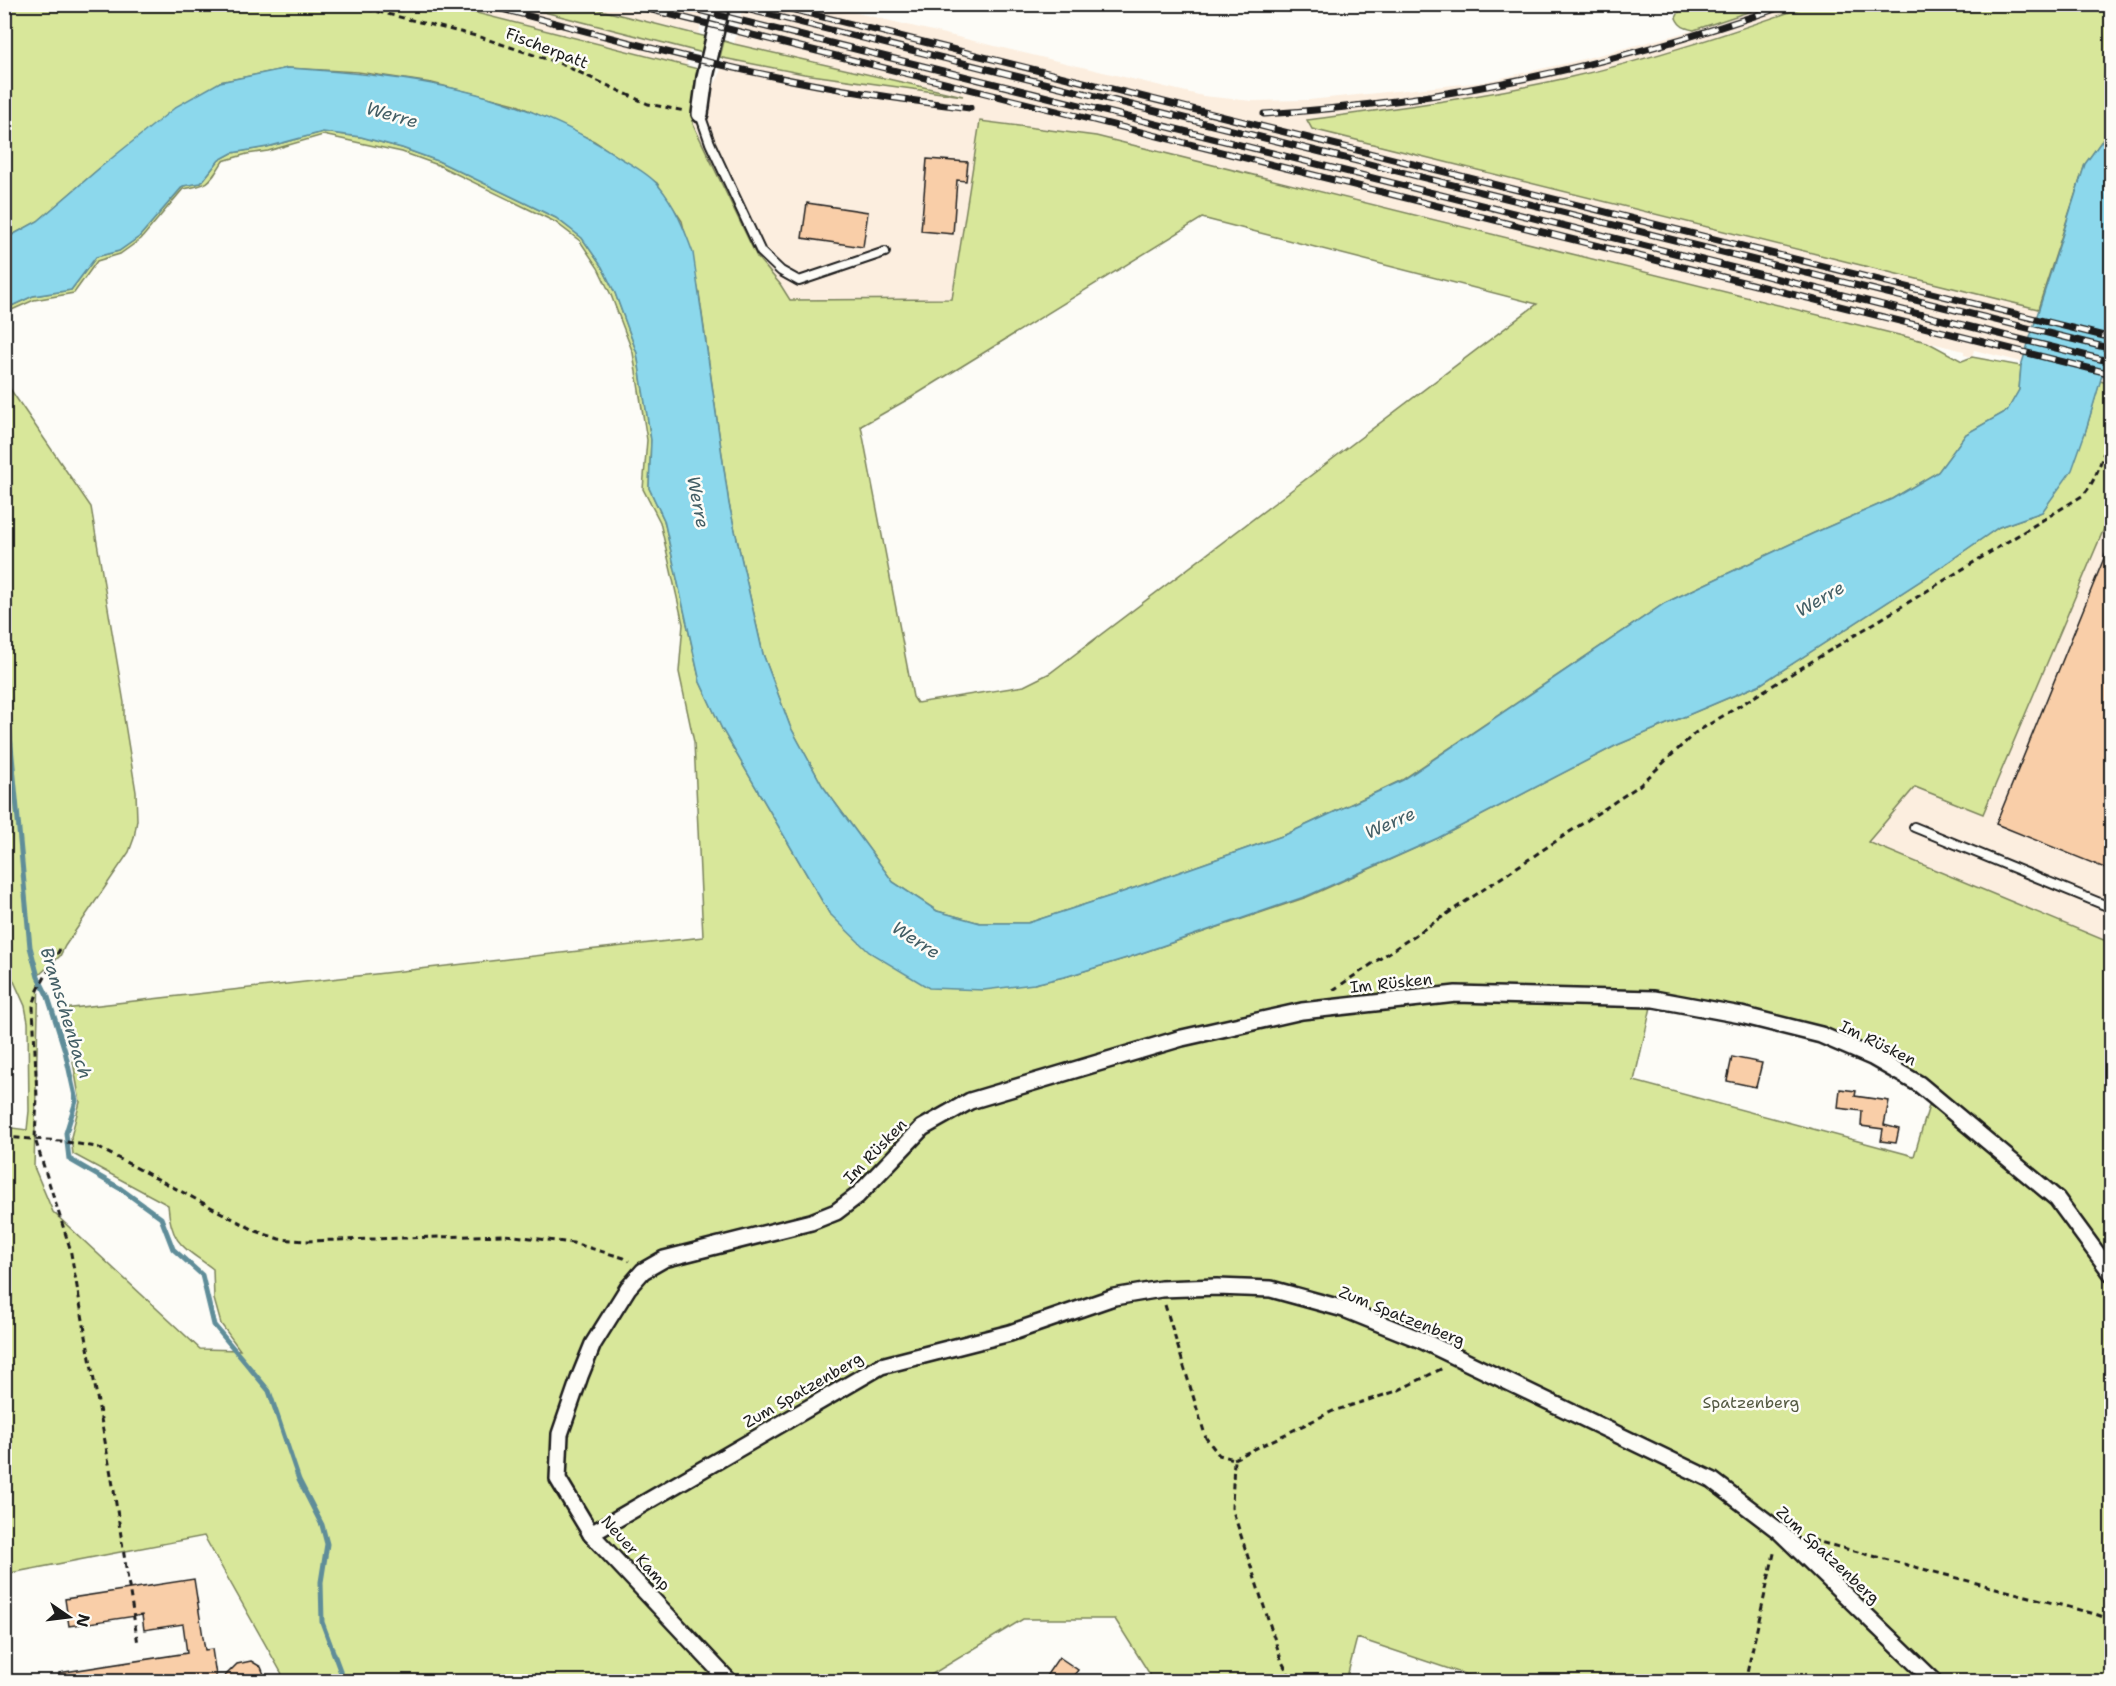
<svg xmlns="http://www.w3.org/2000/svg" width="2116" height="1686" font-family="'Shantell Sans',sans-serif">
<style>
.built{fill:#fceedf}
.green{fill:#d8e79a;stroke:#7a825b;stroke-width:1.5;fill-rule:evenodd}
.water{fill:#8cd8ec;stroke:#5f8d99;stroke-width:1.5}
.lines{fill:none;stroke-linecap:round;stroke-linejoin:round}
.stream{stroke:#5f8d99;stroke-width:5}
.building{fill:#f9cea8;stroke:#1c1c1c;stroke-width:1.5}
.service-casing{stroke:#1c1c1c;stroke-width:12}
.minor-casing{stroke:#1c1c1c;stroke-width:20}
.path{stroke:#1c1c1c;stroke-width:3;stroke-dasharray:6 4.5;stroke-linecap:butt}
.service{stroke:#fdfcf7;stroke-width:8}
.minor{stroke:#fdfcf7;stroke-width:15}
.rail-casing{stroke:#1c1c1c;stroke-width:7}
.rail{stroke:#fdfcf7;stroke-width:4.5;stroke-dasharray:14;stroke-linecap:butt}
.labels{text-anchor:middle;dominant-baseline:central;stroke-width:5;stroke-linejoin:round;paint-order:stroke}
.street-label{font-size:16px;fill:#1c1c1c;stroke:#fdfcf7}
.park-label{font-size:16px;fill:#545942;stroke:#fdfcf7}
.water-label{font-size:18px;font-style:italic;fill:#435e65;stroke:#fdfcf7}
</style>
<rect width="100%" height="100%" fill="#fdfcf7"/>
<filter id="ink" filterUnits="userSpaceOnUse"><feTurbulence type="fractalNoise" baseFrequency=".0167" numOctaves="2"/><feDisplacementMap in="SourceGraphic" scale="12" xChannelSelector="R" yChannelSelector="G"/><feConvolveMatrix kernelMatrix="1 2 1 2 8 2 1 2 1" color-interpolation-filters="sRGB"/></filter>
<g filter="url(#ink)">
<g class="built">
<polygon points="445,5 517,5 690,50 686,66"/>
<polygon points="581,5 704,5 699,34"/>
<polygon points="743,5 824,5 1203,96 1252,101 1309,100 1483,82 1572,62 1694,30 1769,5 1810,5 1656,56 1573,77 1484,95 1308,120 1312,129 2111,327 2111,384 1974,350 1972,357 1964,355 1964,351 1096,136 981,121 952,299 790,300 780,284 757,257 693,124 720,74 723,58 804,74 954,94 734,44"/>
<polygon points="2111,512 2111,943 1867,842 1915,787 1983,814"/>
</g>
<g class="green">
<path d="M189 4 212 6V4L445 5 698 69 694 91 693 124 757 257 780 284 790 300 952 299 980 121 1096 136 1927 342 1962 361 1972 357 2021 366 2019 390 2007 411 1966 434 1938 472 1892 499 1814 533 1665 603 1402 780 1285 835 1120 893 1028 923H980L937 911 893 882 822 785 790 726 763 654 729 504 699 293 682 221 657 183 594 141 515 104 432 83 358 72 288 68 220 82 102 166 38 221 5 239V5ZM1202 218 1537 304 1050 673 1024 686 917 703 913 697 861 426 912 397Z"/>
<path d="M1695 4H1769V5L1694 30C1685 28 1680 27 1676 18L1681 8Z"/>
<polygon points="517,5 581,5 707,37 703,53"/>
<path d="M1810 5H2111V128L2085 164 2038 309 1312 129 1307 120C1396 108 1484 97 1571 77 1653 59 1732 32 1810 5Z"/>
<polygon points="724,41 734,44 963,96 804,74 723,58 720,57"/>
<path d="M323 132 361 137 402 148 438 161 556 218 582 238 602 267 615 293 637 353 651 440 649 488 664 520 700 682 722 729 829 913 1034 984 1068 976 1130 957 1307 897 1438 838 1615 746 1761 684 1925 578 1999 527 2042 512 2085 433 2100 381 2111 384V512L1983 814 1915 787 1868 842 2111 943V1681H1485L1357 1638 1346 1681H1154L1115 1619H1023L921 1681H286L204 1536 5 1574V1127L27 1130 29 1111 28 1022 25 1006 4 959V380L91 507 124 703V718L136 792 137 820 134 838 129 852 65 946 60 956 39 975 34 1167 53 1212 200 1349 240 1350 221 1324 214 1299 213 1269C184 1247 171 1245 168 1205L73 1154 71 1137 80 1102 64 1009 703 937 694 742 679 672 683 624 660 522 643 489 647 440 633 353 611 295 598 268 580 241 555 222 438 165 402 152 323 135 268 151 247 154 223 161C209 184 209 185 183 189L141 239 120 254 97 261 74 293 34 300 5 313V309L33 296 71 290 96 257 119 251 139 237 183 186 201 183 219 160 232 153 267 147ZM1654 994 1850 1043 1931 1099 1914 1156 1634 1081Z"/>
</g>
<path class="water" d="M288 68C405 75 517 89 617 156 630 164 648 173 658 185 675 205 684 228 693 253L729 504 763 654 790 726 822 785 893 882 937 911 980 923H1028L1120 893 1285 835 1403 780 1665 603 1814 533 1892 499 1938 472 1966 434 2007 411 2019 390 2021 366 2085 164 2111 128V345L2085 433 2072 470 2042 512 1999 527 1925 578 1761 684 1615 746 1438 838 1307 896 1130 957 1068 976 1034 984 984 990 929 988 869 952 829 913 722 729 700 682 664 520 649 488 651 440 637 353 615 293 602 267 582 238 556 218 438 161 402 148 361 137 323 132 267 147 232 153 219 160 201 183 183 186 139 237 119 251 96 257 71 290 33 296 5 309V239L38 221 102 166 177 106 220 82Z"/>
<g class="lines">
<polyline class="stream" points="4,647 7,703 30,947 38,977 48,997 65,1051 76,1101 66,1133 69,1159 121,1189 161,1218 173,1249 202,1275 214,1325 269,1391 299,1480 322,1525 327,1544 321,1582 322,1622 341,1673 342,1682"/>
</g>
<g class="building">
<polygon points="927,159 968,162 966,181 957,180 953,234 921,231"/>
<polygon points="807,203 868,212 863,247 802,238"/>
<polygon points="2111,541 2112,541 2112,871 1996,824"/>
<polygon points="1732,1057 1762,1063 1756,1087 1727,1081"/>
<polygon points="1840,1089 1856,1091 1855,1096 1889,1101 1884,1125 1899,1129 1896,1143 1881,1141 1883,1129 1861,1126 1862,1111 1838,1108"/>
<polygon points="194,1579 205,1650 212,1649 217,1682 60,1682 59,1673 187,1653 183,1624 144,1630 142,1615 69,1626 65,1599"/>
<polygon points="1059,1657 1078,1670 1070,1682 1042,1682"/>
<polygon points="251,1661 261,1667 267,1682 219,1682 237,1664"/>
</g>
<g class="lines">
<defs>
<g id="service">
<polyline points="700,114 710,143 761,252 781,271 799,281 885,252"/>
<polyline points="1914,827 2112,908"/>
</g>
<g id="minor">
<polyline points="700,114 705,77 722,4"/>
<polyline points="591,1534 881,1366 1010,1333 1114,1297 1161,1289 1217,1287 1271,1289 1344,1309 1421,1340 1712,1480 1779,1531 1935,1682"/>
<polyline points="730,1682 591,1534 558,1479 560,1434 580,1376 593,1344 628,1288 643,1271 664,1259 811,1222 836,1212 857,1196 922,1128 970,1101 1182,1038 1302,1011 1456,994 1654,999 1741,1015 1821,1035 1872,1057 1919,1084 2057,1199 2112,1274"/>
</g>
</defs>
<use href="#service" class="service-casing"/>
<use href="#minor" class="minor-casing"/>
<g class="path">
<polyline points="347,4 480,37 561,64 648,104 685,111"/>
<polyline points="2112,389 2112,392"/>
<polyline points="60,949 38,990 33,1006 37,1097 35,1139 70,1248 114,1491 138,1644"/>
<path d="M1333 990 1640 785 1695 733 2082 496C2099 479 2103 451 2112 428"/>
<polyline points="4,1137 61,1141 97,1147 256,1231 279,1239 305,1241 505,1235 573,1243 624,1258 629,1261"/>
<polyline points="1165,1305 1206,1438 1219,1455 1234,1459 1232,1508 1282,1662 1293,1682"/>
<polyline points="1234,1459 1333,1411 1397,1391 1443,1368"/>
<polyline points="1812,1540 2095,1614 2112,1620"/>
<polyline points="1745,1682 1775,1549"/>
</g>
<use href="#service" class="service"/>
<use href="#minor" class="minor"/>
<defs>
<g id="rail">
<path d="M483 4C579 29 675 56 772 76 837 90 904 100 970 108"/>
<polyline points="628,4 2112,374"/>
<polyline points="674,4 2112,362"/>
<polyline points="726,4 2112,349"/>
<polyline points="771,4 2112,338"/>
<path d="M1264 114C1443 103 1620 64 1789 4"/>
</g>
</defs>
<use href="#rail" class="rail-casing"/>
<use href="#rail" class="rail"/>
</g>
</g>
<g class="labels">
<g class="street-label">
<text transform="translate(547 48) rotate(21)">Fischerpatt</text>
<text transform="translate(1391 983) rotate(-6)">Im Rüsken</text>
<text transform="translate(1878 1043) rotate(26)">Im Rüsken</text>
<text transform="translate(875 1151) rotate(-46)">Im Rüsken</text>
<text transform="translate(1402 1316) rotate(22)">Zum Spatzenberg</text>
<text transform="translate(803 1390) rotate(-30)">Zum Spatzenberg</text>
<text transform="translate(636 1553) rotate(48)">Neuer Kamp</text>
<text transform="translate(1828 1555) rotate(43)">Zum Spatzenberg</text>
</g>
<g class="park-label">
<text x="1751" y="1402">Spatzenberg</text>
</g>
<g class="water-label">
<text transform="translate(392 115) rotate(16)">Werre</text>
<text transform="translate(698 502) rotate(79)">Werre</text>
<text transform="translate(1820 599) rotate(-30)">Werre</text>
<text transform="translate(1390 823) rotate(-24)">Werre</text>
<text transform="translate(916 940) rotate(33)">Werre</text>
<text transform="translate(66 1013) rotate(73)">Bramschenbach</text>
</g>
</g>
<rect width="2116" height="1686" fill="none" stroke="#fdfcf7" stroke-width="24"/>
<rect x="12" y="12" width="2092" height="1662" fill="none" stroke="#1c1c1c" stroke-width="2" filter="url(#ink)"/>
<g transform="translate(69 1617) rotate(104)" stroke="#fdfcf7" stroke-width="4.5" paint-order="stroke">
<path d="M0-4.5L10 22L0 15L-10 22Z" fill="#1c1c1c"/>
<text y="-9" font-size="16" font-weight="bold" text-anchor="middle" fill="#1c1c1c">N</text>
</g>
</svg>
